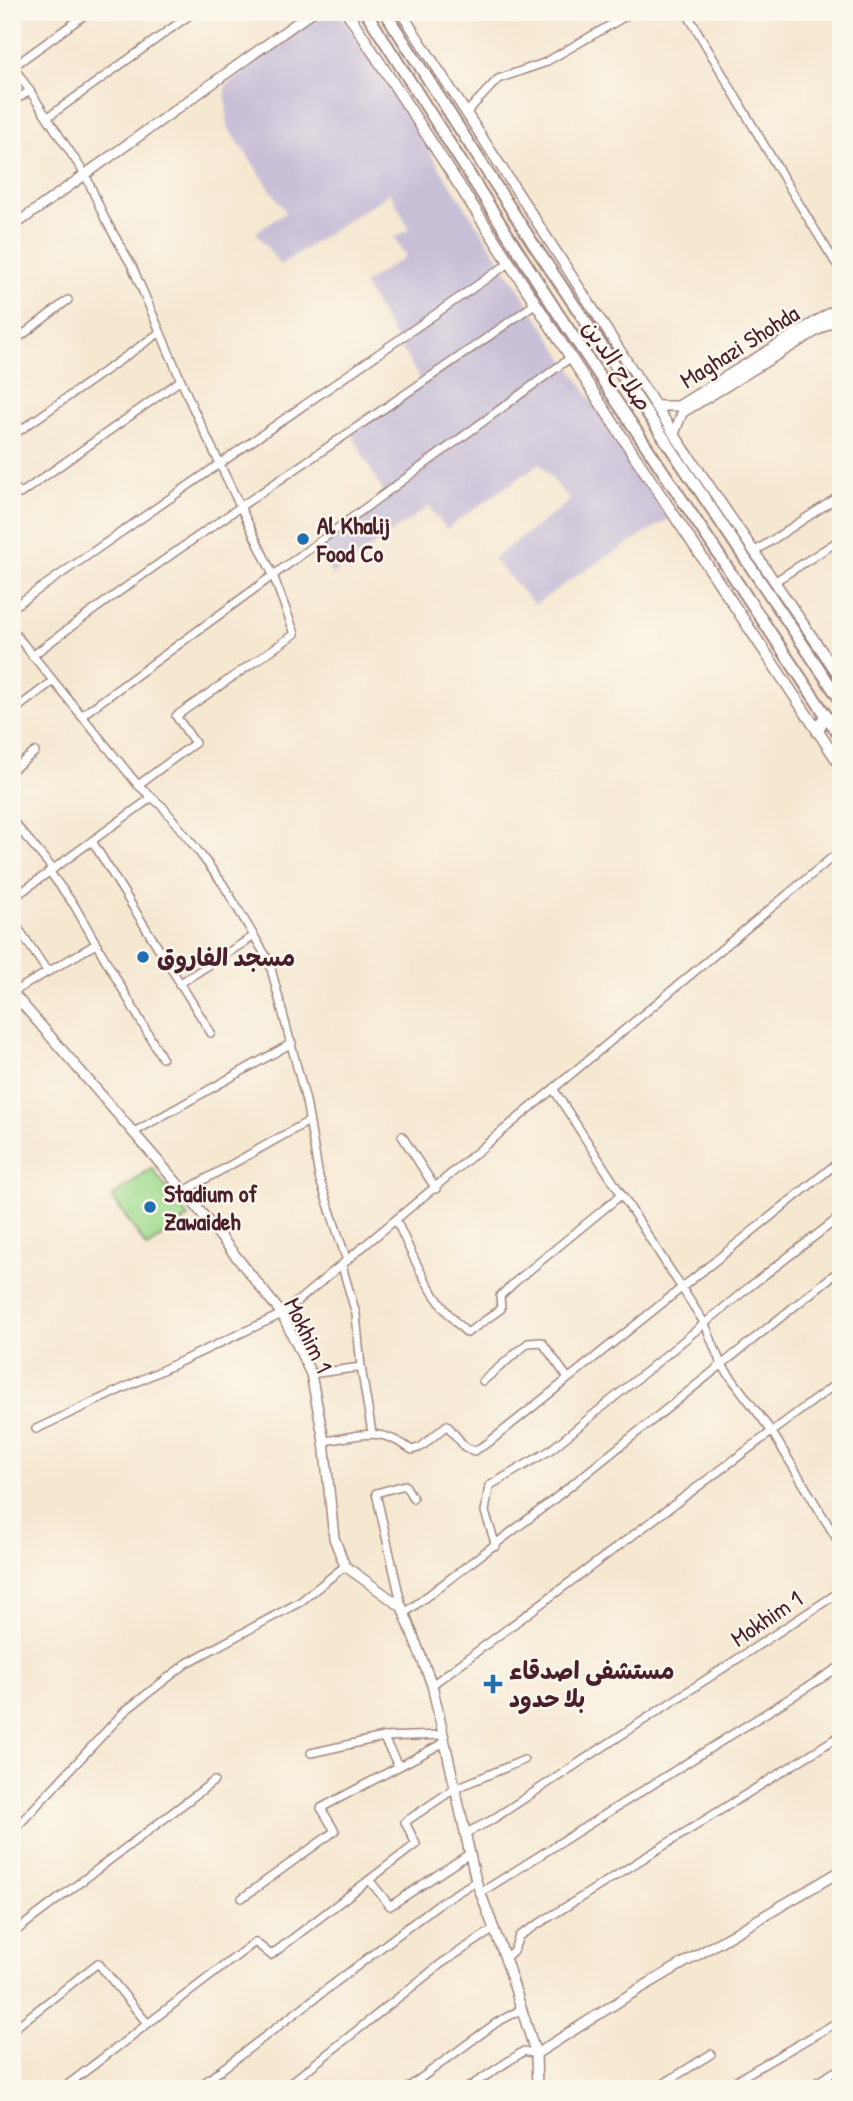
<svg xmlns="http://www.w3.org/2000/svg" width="853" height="2101" font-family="'Patrick Hand','Playpen Sans Arabic',sans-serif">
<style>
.industrial{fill:#c9bfd7}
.green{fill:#a1dc90;stroke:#767e5e;stroke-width:2}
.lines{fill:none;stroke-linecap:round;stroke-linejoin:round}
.minor-casing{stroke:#a0847e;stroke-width:10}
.tertiary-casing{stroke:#a0847e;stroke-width:12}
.secondary-casing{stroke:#a0847e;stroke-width:13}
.trunk-casing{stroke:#a0847e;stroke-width:14}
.minor{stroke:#fff;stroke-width:7}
.tertiary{stroke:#fff;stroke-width:9}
.secondary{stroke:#fff;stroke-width:10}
.trunk{stroke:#fff;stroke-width:10}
.poi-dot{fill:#1f6fb2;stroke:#fbf7ec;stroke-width:2.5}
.labels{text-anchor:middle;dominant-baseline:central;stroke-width:5;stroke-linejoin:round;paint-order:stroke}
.street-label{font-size:24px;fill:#4a1f2b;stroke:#fbf7ec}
.poi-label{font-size:24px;font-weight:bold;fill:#4a1f2b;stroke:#fbf7ec;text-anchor:start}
</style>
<rect width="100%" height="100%" fill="#fbf7ec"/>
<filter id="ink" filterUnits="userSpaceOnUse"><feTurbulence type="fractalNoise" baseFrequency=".0143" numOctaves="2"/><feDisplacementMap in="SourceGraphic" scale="14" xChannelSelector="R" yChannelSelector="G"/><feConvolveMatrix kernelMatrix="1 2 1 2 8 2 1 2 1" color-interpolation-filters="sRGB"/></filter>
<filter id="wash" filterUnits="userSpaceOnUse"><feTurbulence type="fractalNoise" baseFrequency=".00686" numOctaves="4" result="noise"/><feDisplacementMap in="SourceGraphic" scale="28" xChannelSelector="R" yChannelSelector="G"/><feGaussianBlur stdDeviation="1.57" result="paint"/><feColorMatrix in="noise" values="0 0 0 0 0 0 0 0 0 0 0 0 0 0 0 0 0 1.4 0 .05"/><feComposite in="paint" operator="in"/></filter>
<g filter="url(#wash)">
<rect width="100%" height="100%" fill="#f5e8d1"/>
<polygon class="industrial" points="323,12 338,12 669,519 577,575 535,605 493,559 570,501 540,463 446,529 429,506 332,575 316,550 387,499 348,427 420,379 363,284 406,256 394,238 410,229 390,193 280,265 256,232 286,212 228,127 225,87"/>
<polygon class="green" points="152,1168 188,1218 147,1247 112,1197"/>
</g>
<g filter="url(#ink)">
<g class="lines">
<defs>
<g id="minor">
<path d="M686 12C738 99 786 186 841 271"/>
<polyline points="12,64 86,176 105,219 132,266 192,406 273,575 295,634 176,716 195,743 138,785"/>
<polyline points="14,66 89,12"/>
<polyline points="12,102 30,91"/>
<polyline points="466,113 498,79 544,63 633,12"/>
<polyline points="48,117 194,12"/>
<polyline points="12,343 68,300"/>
<polyline points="12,436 159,333"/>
<polyline points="12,484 20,494 181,380"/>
<polyline points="754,552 841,495"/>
<polyline points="774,582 841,539"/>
<polyline points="12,608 509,263"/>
<polyline points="12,630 138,785 163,807 198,851 223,884 269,961 306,1101 319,1177 347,1261"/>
<path d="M32 656C196 532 369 422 536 303"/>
<polyline points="831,665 841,658"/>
<polyline points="12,712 53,681"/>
<polyline points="81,716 570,358"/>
<polyline points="12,770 35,752"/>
<polyline points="12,820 52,868"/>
<polyline points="92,841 211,1033"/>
<polyline points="49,871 74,905 162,1058"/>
<polyline points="12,899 151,798"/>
<polyline points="12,919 47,971"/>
<polyline points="179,984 254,936"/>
<polyline points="13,992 96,944"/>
<polyline points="554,1090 705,1324 721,1364 772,1432 841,1546"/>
<polyline points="134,1132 292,1043"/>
<polyline points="402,1136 436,1189"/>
<polyline points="184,1191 309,1121"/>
<path d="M397 1222C415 1262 433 1303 467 1333L501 1309 500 1296 515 1282 621 1195"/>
<polyline points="342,1266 356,1314 361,1367"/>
<polyline points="311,1374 361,1367 372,1433"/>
<polyline points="483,1381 528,1343 542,1342 567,1377"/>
<polyline points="36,1429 282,1314 841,850"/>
<path d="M324 1441C363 1436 376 1425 412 1450L421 1447 447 1425 465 1447 474 1451 488 1443 841 1160"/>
<polyline points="496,1546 485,1512 489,1486 549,1451 749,1287 841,1216"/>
<polyline points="402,1607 376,1493 405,1485 413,1498"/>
<polyline points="405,1613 548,1504 841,1269"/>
<polyline points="432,1685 841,1380"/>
<polyline points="383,1737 398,1765"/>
<polyline points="311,1753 383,1737 443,1735"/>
<polyline points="12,1832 125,1711 187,1663 300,1602 345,1566"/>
<polyline points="464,1834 490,1821 841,1591"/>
<polyline points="370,1881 390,1906 469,1854"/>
<polyline points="480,1893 841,1666"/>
<polyline points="242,1898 335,1831 321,1808 445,1742"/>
<polyline points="12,1934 214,1781"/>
<polyline points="505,1958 514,1950 519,1936 841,1735"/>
<polyline points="12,2030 98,1963 147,2023"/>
<polyline points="62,2089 255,1942 271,1955 416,1844 405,1822 454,1789 524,1760"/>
<polyline points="196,2089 437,1905 476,1881"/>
<polyline points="283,2089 442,1963 494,1929"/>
<polyline points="406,2089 496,2023 520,2010"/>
<polyline points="466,2089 524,2051 536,2054"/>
<polyline points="655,2089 711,2054"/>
<polyline points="721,2089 841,2020"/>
<polyline points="805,2089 841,2068"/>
</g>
<g id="tertiary">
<polyline points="401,12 674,434 841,679"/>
<polyline points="12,227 312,12"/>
<polyline points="655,406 678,406 841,306"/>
<polyline points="674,434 682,413 841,316"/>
<polyline points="12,992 184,1191 282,1314 311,1374 324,1441 334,1538 345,1566 402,1607 432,1685 476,1881 505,1958 536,2054 537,2089"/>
<polyline points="536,2054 629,1995 841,1871"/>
</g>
<polyline id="secondary" points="347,12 634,455 841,766"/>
<g id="trunk">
<polyline points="366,12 557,312 841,738"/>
<polyline points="385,12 534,245 841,701"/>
<polyline points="818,732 825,714"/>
</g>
</defs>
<use href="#minor" class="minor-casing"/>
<use href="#tertiary" class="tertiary-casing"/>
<use href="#secondary" class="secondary-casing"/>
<use href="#trunk" class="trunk-casing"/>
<use href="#minor" class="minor"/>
<use href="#tertiary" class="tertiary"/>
<use href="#secondary" class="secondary"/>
<use href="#trunk" class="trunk"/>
</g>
</g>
<g class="poi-dot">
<circle cx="303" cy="539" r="7"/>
<circle cx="143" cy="957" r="7"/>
<circle cx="150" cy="1207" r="7"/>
<path d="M489.5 1673.5h7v7h7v7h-7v7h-7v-7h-7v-7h7z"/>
</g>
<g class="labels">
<g class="street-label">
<text transform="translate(739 346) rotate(-32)">Maghazi Shohda</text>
<text transform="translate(618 365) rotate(56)">صلاح الدين</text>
<text transform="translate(309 1335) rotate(64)">Mokhim 1</text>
<text transform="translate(766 1618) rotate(-34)">Mokhim 1</text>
</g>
<g class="poi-label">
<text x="317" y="525">Al Khalij<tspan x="317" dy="28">Food Co</tspan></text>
<text x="157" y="957">مسجد الفاروق</text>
<text x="164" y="1193">Stadium of<tspan x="164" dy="28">Zawaideh</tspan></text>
<text x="509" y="1670">مستشفى اصدقاء<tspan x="509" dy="28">بلا حدود</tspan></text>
</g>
</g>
<rect width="853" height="2101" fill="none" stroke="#fbf7ec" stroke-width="42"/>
</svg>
